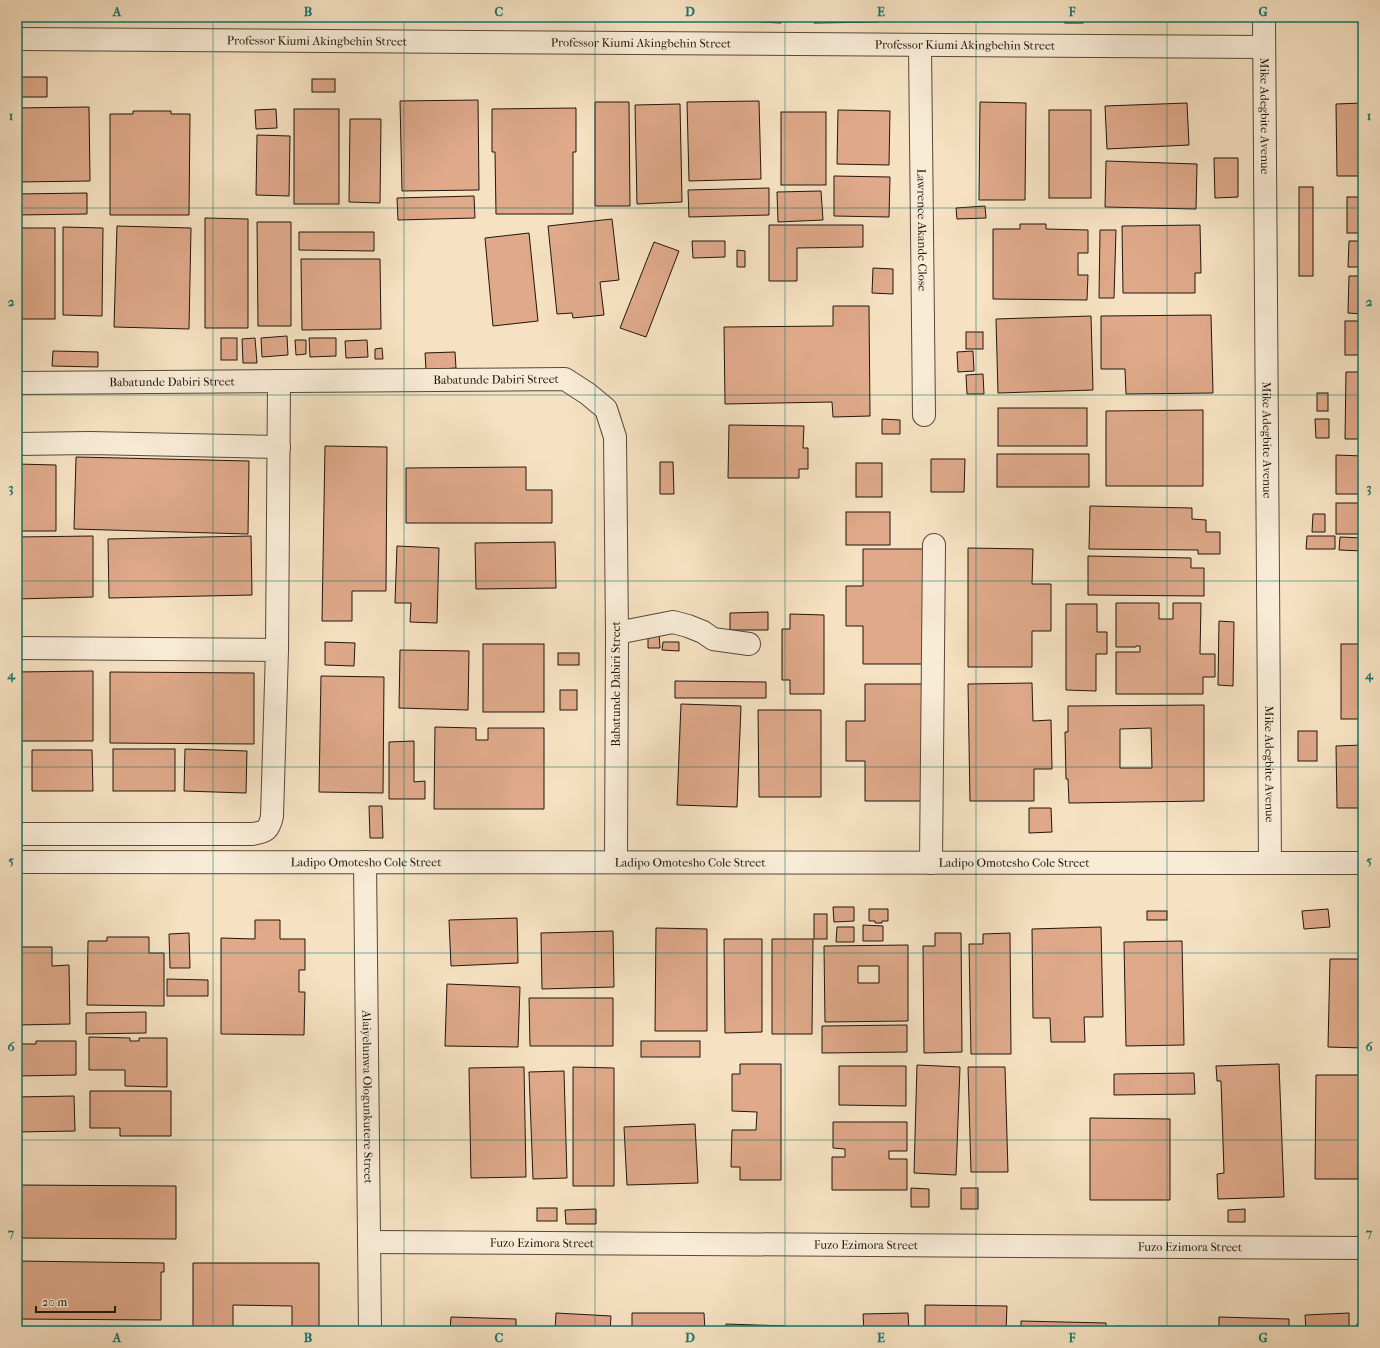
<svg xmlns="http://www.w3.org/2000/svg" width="1380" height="1348" font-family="'IM FELL French Canon',serif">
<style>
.building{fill:#dfa98a;stroke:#21160e;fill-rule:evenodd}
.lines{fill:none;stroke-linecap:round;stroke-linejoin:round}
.minor-casing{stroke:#56493b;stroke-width:24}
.minor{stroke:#f9ecd7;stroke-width:22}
.grid{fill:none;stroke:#0f766e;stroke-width:1;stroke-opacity:0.55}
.labels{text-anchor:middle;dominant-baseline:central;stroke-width:3;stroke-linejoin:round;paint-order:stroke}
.street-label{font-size:12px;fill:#21160e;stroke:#f9ecd7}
.neatline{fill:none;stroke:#0f766e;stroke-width:1.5}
.grid-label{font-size:13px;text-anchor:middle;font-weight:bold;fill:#0f766e}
</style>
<rect width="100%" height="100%" fill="#f6e2c2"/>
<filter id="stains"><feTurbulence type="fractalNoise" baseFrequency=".005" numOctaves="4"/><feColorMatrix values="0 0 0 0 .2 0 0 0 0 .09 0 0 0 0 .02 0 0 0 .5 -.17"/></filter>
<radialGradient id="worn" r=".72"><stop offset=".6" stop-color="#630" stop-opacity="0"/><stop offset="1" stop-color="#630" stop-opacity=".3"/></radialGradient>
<g class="building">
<polygon points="41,17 99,17 99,19 41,18"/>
<polygon points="761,17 781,17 781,23 761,22"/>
<polygon points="814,17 879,17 879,22 814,23"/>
<rect x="1065" y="17" width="18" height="6"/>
<rect x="1146" y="17" width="89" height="3"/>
<polygon points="18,77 47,77 47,97 19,97"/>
<rect x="312" y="79" width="23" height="13"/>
<polygon points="478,100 479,190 402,191 400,101"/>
<polygon points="759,101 761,179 689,181 687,102"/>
<polygon points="595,102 629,102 630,206 595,206"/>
<polygon points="980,102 1026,103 1025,200 979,200"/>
<polygon points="1187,103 1189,145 1107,149 1105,106"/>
<polygon points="1363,103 1363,176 1337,176 1336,104"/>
<polygon points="680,104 682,202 637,204 635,105"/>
<polygon points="89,107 90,181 17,182 17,108"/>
<polygon points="576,108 576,152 573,152 573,214 496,214 495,152 492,152 492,109"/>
<polygon points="276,109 277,128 256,129 255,110"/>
<rect x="294" y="109" width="45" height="95"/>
<polygon points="838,110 890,111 889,165 837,164"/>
<rect x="1049" y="110" width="42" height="88"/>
<polygon points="133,111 171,111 171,114 190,114 189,215 110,215 110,114 133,114"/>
<rect x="781" y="112" width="45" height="73"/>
<polygon points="350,119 381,119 380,203 349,202"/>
<polygon points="257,135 290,136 289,196 256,195"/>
<polygon points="1214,158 1238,158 1238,197 1215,198"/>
<polygon points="1106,161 1197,164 1196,209 1105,207"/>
<polygon points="834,176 890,177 889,217 834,216"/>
<rect x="1299" y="187" width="14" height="89"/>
<polygon points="769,188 769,215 689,217 688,190"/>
<polygon points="821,191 823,220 778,222 777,192"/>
<polygon points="87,193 87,214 17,215 17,194"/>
<polygon points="474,196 475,218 398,220 397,198"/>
<rect x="1347" y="197" width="16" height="36"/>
<polygon points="985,206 986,218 957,219 956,208"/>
<polygon points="205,218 248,219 248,328 205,328"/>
<polygon points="612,219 619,280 600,282 604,315 573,318 572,313 557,314 548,226"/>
<polygon points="257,222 291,222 291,326 258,326"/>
<polygon points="1020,224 1046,224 1046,229 1088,230 1088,253 1078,253 1078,275 1088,275 1087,300 993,299 993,229 1020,229"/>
<polygon points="769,225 863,225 863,247 797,248 797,281 769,281"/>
<polygon points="1200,225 1201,273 1195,273 1195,293 1123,293 1122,226"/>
<polygon points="117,226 191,228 189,329 114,327"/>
<polygon points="63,227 103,228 102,316 63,315"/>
<rect x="17" y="228" width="38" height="91"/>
<polygon points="1100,230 1116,230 1114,298 1099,298"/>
<polygon points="299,232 374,232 374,251 299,250"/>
<polygon points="529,233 538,321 493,326 485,238"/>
<polygon points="692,241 725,241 725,257 693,258"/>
<polygon points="1349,241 1363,241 1363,267 1348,267"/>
<polygon points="654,242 679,251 646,337 620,328"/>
<polygon points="737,250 745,251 745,267 737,267"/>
<polygon points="301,259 380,259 381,329 302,330"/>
<polygon points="873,268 893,269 893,294 872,293"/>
<polygon points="1349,276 1363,276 1363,314 1348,313"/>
<polygon points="833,306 869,306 870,416 833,417 832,402 725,404 724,327 833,326"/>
<polygon points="1211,315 1213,393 1126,394 1125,369 1101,369 1101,316"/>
<polygon points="1091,316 1093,390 998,393 996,319"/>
<rect x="1345" y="321" width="18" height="34"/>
<rect x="966" y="332" width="17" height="17"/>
<polygon points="287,336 288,355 262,357 261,338"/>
<rect x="221" y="338" width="16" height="22"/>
<polygon points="255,338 257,363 243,363 242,339"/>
<polygon points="309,338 336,338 336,356 310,357"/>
<polygon points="295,340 306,340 306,354 296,355"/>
<polygon points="367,340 368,357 346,358 345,341"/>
<polygon points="382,348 383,359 375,359 375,349"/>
<polygon points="53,351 98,352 98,367 52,366"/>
<polygon points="973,351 974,371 958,372 957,352"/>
<polygon points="455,352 456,368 426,370 425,353"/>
<polygon points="1346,372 1363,372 1363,439 1345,439"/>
<polygon points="983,374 984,394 967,394 966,375"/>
<rect x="1317" y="393" width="11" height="18"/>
<rect x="998" y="408" width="89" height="38"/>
<polygon points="1203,410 1203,486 1106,486 1106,411"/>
<polygon points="882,419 900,420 900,434 882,434"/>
<polygon points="1315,419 1329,419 1329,438 1316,438"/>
<polygon points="729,425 804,426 803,448 808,448 808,469 799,469 799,478 728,478"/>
<polygon points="325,446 387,447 386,591 352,591 352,621 322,621"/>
<rect x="997" y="454" width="92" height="33"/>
<polygon points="1336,455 1363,456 1363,494 1336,494"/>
<polygon points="76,457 249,461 248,534 74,529"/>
<polygon points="931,459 965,459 964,492 931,492"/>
<polygon points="660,462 673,462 674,494 660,494"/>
<rect x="856" y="463" width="26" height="34"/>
<polygon points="17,464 56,465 56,531 17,531"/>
<polygon points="526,467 526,490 552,490 552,523 406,523 406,468"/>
<rect x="1336" y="503" width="27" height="31"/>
<polygon points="1090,506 1192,508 1192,519 1206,520 1206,532 1220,532 1220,554 1198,554 1198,550 1089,549"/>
<rect x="846" y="512" width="44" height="33"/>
<polygon points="1313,514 1325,514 1325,532 1312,532"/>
<polygon points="93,536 93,597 17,599 17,537"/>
<polygon points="251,536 252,595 109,598 108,539"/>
<polygon points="1307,536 1335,536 1335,549 1306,549"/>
<polygon points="1340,537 1363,538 1363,551 1339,550"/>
<polygon points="555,542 556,588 476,589 475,543"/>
<polygon points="397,546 439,548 437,623 410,622 411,603 395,603"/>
<polygon points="968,548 1033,549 1032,584 1051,584 1051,631 1032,631 1032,667 968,667"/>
<polygon points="863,549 925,549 924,664 863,664 863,626 846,626 846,586 863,586"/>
<polygon points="1088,556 1191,558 1191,568 1204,568 1204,596 1088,595"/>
<polygon points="1116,603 1159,603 1159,619 1173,619 1173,603 1201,603 1200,654 1215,654 1215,677 1203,677 1203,694 1116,694 1116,652 1140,652 1140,646 1136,646 1136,647 1116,647"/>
<polygon points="1066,604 1097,604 1097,632 1107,632 1107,654 1096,654 1096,691 1066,690"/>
<polygon points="768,612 768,630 730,630 730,613"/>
<polygon points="790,614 824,615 824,694 790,694 790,680 782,680 782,629 790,629"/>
<polygon points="1219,621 1234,622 1233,686 1218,685"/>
<polygon points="648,632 659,632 660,648 648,648"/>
<polygon points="325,642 355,643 354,666 325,665"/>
<polygon points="663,642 679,642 679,651 662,650"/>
<rect x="483" y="644" width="61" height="68"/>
<rect x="1341" y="644" width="22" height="75"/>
<polygon points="400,650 469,651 468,710 399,708"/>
<rect x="558" y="653" width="21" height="12"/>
<polygon points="93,671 93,741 17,741 17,672"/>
<polygon points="110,672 254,673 254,744 110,743"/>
<polygon points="321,676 384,677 383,793 319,792"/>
<polygon points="675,681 766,682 766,698 675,698"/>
<polygon points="1032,683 1033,721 1051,720 1052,769 1034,769 1034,801 970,801 968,684"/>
<polygon points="865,684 927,684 927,801 865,801 865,761 846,761 846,721 865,721"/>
<rect x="560" y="690" width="17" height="20"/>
<polygon points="681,704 741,706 737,807 677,805"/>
<path d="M1204 705V801L1069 803 1068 779H1066L1065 732H1068V706ZM1151 728 1152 768H1120V729Z"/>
<polygon points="758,710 821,710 821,797 759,797"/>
<polygon points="435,727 476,728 476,740 488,740 488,728 544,728 544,809 434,809"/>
<rect x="1298" y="731" width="19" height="30"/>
<polygon points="414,741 414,782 425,781 425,799 389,799 389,742"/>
<polygon points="1363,745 1363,808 1337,808 1336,746"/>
<rect x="17" y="748" width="2" height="42"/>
<rect x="113" y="749" width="62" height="42"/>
<polygon points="185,749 247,751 246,793 184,791"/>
<polygon points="32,750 92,750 93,791 32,791"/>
<polygon points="369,806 382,806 383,838 370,838"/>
<polygon points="1029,808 1051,808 1052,832 1029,833"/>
<polygon points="833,907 854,907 854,921 834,922"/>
<polygon points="869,909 888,909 888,921 882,921 882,923 875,923 875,921 869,921"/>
<polygon points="1328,909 1330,927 1304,929 1302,911"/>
<rect x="1147" y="911" width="20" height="9"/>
<rect x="814" y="914" width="13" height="25"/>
<polygon points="517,918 518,963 451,966 449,920"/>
<polygon points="255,920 280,920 280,939 305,939 305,970 299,970 299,992 305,992 304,1035 221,1034 221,938 255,939"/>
<polygon points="863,925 883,926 883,941 863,941"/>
<polygon points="837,927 854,927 854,942 836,942"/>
<polygon points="1101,927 1103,1017 1084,1017 1085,1042 1051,1042 1050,1018 1033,1018 1032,929"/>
<polygon points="656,928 707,929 707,1031 655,1031"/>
<polygon points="613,931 614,987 542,989 541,933"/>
<polygon points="189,933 190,968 170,968 169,934"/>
<polygon points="935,933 961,933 962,1052 924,1053 923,946 935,946"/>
<polygon points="1010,933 1011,1054 971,1054 969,944 983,944 983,934"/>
<polygon points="107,937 149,937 149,953 164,953 164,1006 87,1005 88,941 107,941"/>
<polygon points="724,939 762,939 762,1032 725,1033"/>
<polygon points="772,939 813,939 812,1034 772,1034"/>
<polygon points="1182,941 1184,1045 1126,1046 1124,942"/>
<path d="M908 945V1021L825 1022 824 946ZM858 966H879V983H858Z"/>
<polygon points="17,947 52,947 52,966 69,965 70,1024 17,1025"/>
<polygon points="1330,959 1363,959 1363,1048 1328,1047"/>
<polygon points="167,979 208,980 208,996 167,996"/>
<polygon points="447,984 520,987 518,1047 445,1046"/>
<polygon points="529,998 613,998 613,1046 530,1046"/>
<polygon points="146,1012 146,1033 86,1034 86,1013"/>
<polygon points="907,1025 907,1052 822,1053 822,1026"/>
<polygon points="89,1037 130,1038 130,1041 139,1041 139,1038 167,1038 167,1087 125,1086 125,1070 89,1070"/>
<polygon points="36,1041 76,1041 76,1075 17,1076 17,1044 36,1044"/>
<rect x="641" y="1041" width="59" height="16"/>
<polygon points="740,1064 781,1064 781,1180 740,1180 740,1167 731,1167 732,1130 756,1130 757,1112 732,1111 732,1074 740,1074"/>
<polygon points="1279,1064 1284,1197 1218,1199 1217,1174 1224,1173 1221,1081 1217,1081 1216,1066"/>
<polygon points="917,1065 960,1067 956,1175 914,1173"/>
<polygon points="839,1066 906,1066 906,1106 839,1105"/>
<polygon points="524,1067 526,1177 471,1178 469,1068"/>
<polygon points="573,1067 614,1068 614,1186 573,1186"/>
<polygon points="968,1067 1005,1067 1008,1172 971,1172"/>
<polygon points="564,1071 567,1178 533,1179 529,1072"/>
<polygon points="1194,1073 1195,1094 1114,1095 1114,1074"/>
<polygon points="1316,1075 1359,1075 1358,1179 1315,1179"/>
<polygon points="90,1091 171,1091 171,1136 120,1136 120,1128 90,1128"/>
<polygon points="74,1096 75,1131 17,1132 17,1097"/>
<polygon points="1090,1118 1170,1119 1170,1200 1090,1200"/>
<polygon points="833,1122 907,1122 907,1151 889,1151 889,1159 907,1159 907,1190 832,1190 832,1157 845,1157 845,1149 833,1148"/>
<polygon points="695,1124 698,1183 627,1185 624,1127"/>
<polygon points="17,1185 176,1186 176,1239 17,1238"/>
<polygon points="911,1188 929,1189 929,1207 911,1207"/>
<rect x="961" y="1188" width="17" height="21"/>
<rect x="537" y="1208" width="20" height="13"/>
<polygon points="596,1209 596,1224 566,1224 565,1210"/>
<polygon points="1245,1209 1245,1222 1228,1222 1228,1210"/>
<polygon points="17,1261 164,1263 164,1272 161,1272 161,1320 17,1319"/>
<polygon points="193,1263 319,1263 319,1331 292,1331 292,1306 233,1305 233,1331 193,1331"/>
<polygon points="925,1305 1007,1306 1006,1331 925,1331"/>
<polygon points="556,1313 611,1316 610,1331 555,1331"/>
<polygon points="632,1313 704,1313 705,1331 632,1331"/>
<polygon points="908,1313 909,1331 864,1331 863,1314"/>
<polygon points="1349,1313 1349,1331 1306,1331 1305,1315"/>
<polygon points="451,1317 516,1319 516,1331 450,1331"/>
<polygon points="1219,1317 1289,1319 1289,1331 1219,1331"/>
<polygon points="1021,1321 1106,1323 1106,1331 1021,1331"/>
<polygon points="1363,1323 1363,1331 1357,1331 1357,1324"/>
<polygon points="726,1324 786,1326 786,1331 726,1331"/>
<polygon points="1116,1326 1154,1327 1153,1331 1116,1331"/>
<rect x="1169" y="1327" width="34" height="4"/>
</g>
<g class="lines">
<defs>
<g id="minor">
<path id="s1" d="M1264 17 1270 863"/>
<path id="s2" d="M17 39 1264 47"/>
<path id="s3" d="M920 45 924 415"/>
<path id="s4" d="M17 383 565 379 588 394 606 409 615 437 617 633 616 862"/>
<polyline points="17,444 90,443 279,447"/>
<polyline points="617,633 673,622 688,626 703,632 713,639 749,644"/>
<path d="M17 648 277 650 272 816C269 830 266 832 252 834H17"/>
<polyline points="277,650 279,381"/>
<path id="s5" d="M17 862 1363 863"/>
<path id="s6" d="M365 862 370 1331"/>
<polyline points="931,863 934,545"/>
<path id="s7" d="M369 1242 1363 1248"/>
</g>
</defs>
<use href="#minor" class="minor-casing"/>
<use href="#minor" class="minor"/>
</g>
<path class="grid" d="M213 17V1331M404 17V1331M595 17V1331M785 17V1331M976 17V1331M1167 17V1331M17 208H1363M17 395H1363M17 581H1363M17 767H1363M17 953H1363M17 1140H1363"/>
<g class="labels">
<g class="street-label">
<text stroke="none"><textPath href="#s2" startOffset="300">Professor Kiumi Akingbehin Street</textPath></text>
<text stroke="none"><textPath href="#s2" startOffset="624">Professor Kiumi Akingbehin Street</textPath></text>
<text stroke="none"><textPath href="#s2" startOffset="948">Professor Kiumi Akingbehin Street</textPath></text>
<text stroke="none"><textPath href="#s1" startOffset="99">Mike Adegbite Avenue</textPath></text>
<text stroke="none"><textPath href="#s3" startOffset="185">Lawrence Akande Close</textPath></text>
<text stroke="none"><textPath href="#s4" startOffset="479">Babatunde Dabiri Street</textPath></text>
<text stroke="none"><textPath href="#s4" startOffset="155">Babatunde Dabiri Street</textPath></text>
<text stroke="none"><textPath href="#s1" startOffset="423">Mike Adegbite Avenue</textPath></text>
<text transform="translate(616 684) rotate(-90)">Babatunde Dabiri Street</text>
<text stroke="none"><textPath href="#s1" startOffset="747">Mike Adegbite Avenue</textPath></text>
<text stroke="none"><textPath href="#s5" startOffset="349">Ladipo Omotesho Cole Street</textPath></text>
<text stroke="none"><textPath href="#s5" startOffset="673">Ladipo Omotesho Cole Street</textPath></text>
<text stroke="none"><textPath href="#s5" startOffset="997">Ladipo Omotesho Cole Street</textPath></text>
<text stroke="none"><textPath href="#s6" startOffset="235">Alaiyelunwa Ologunkutere Street</textPath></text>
<text stroke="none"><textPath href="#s7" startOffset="173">Fuzo Ezimora Street</textPath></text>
<text stroke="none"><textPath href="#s7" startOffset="497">Fuzo Ezimora Street</textPath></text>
<text stroke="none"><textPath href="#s7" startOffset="821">Fuzo Ezimora Street</textPath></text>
</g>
</g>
<rect width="1380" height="1348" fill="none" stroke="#f6e2c2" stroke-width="44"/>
<path d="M36 1306v6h79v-6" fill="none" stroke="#21160e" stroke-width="2"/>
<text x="42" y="1306" font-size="12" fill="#21160e" stroke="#f9ecd7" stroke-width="3" paint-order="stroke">20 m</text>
<rect x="22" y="22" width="1336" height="1304" class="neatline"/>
<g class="grid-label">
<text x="117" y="16">A</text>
<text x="308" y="16">B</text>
<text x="499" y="16">C</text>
<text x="690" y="16">D</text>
<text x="881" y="16">E</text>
<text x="1072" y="16">F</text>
<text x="1263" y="16">G</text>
<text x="11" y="120">1</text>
<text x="1369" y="120">1</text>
<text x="11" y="306">2</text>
<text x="1369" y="306">2</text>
<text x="11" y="492">3</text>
<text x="1369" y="492">3</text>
<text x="11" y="679">4</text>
<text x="1369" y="679">4</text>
<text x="11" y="865">5</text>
<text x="1369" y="865">5</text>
<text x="11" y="1051">6</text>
<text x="1369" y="1051">6</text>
<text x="11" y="1237">7</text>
<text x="1369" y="1237">7</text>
<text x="117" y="1342">A</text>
<text x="308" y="1342">B</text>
<text x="499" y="1342">C</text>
<text x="690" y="1342">D</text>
<text x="881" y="1342">E</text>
<text x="1072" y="1342">F</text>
<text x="1263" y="1342">G</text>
</g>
<rect width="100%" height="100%" filter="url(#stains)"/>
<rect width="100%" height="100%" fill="url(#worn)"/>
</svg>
